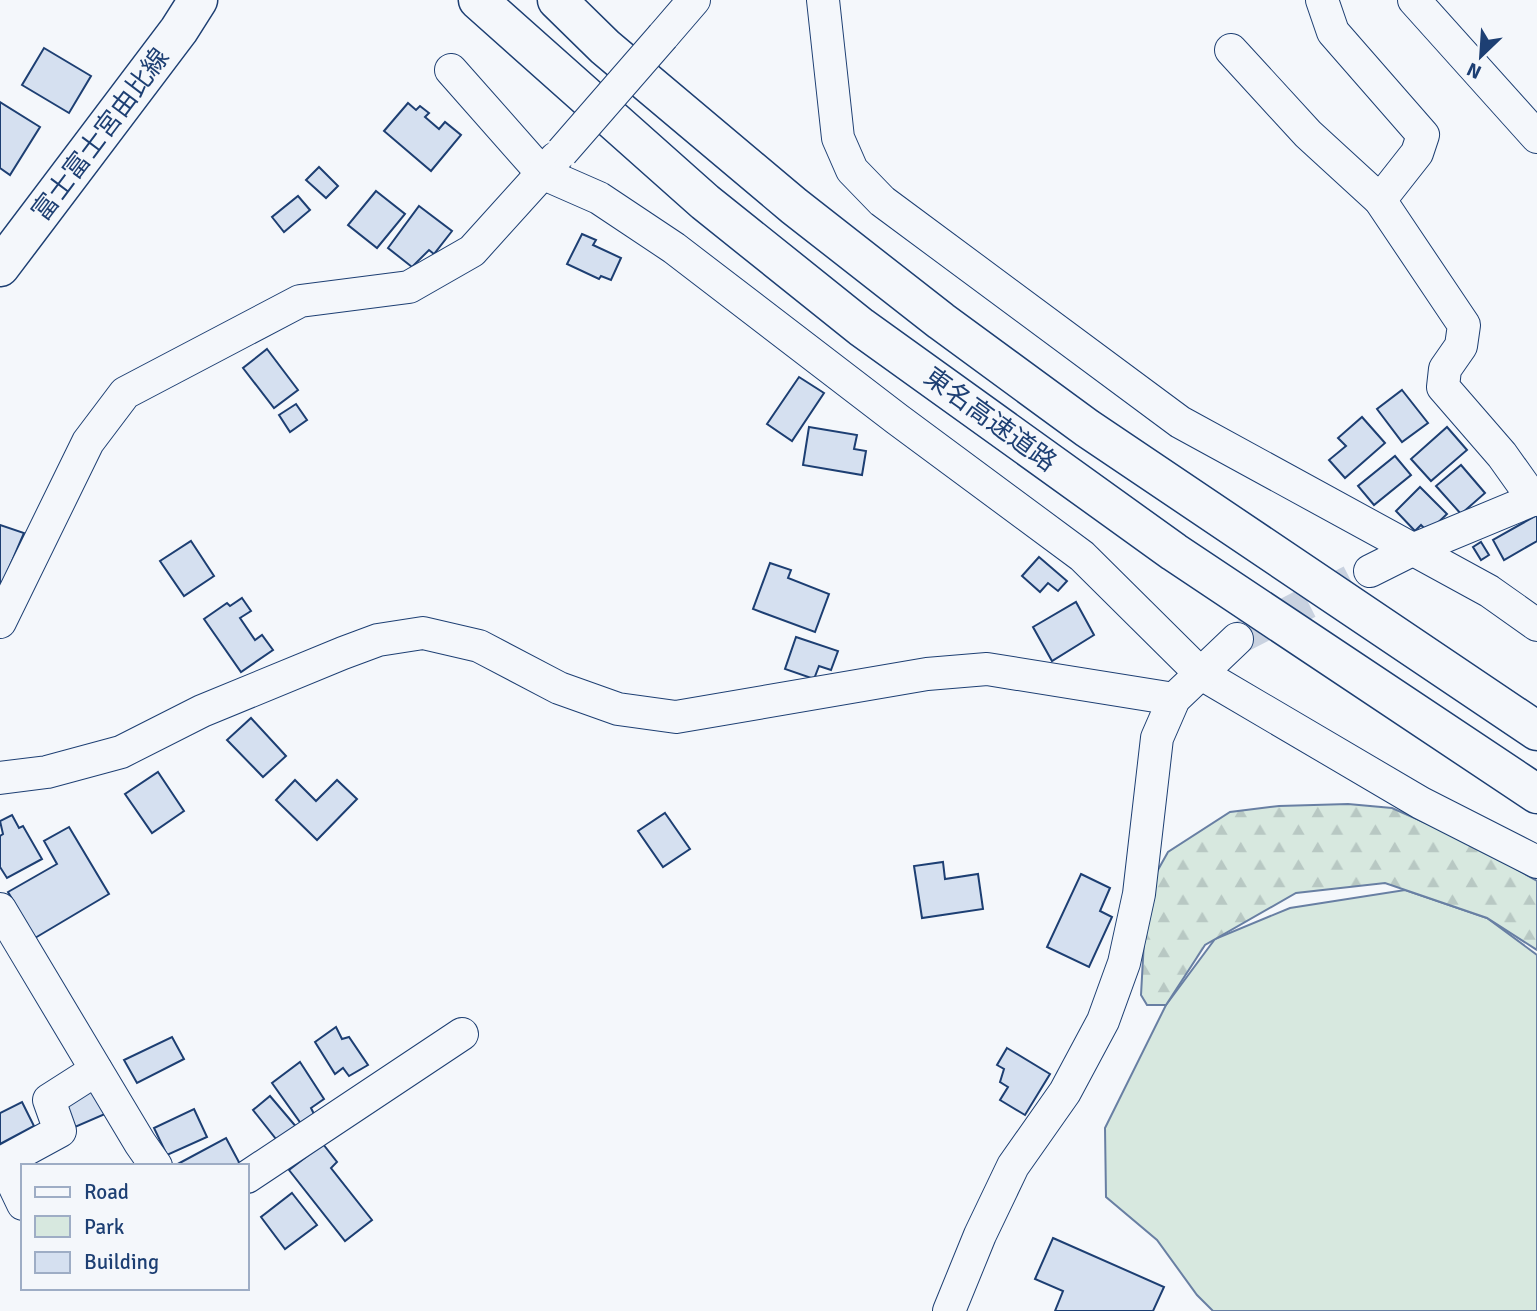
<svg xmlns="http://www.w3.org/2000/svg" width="1537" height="1311" font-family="Signika,'Noto Sans JP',sans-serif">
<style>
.green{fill:#d7e8df;stroke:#687fa3;stroke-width:2}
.forest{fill:url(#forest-firs);stroke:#687fa3;stroke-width:2}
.building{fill:#d5e0f0;stroke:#1d3f73;stroke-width:2}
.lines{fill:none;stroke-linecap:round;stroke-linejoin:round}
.minor-tunnel{stroke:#c9d2e0;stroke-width:32;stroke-dasharray:32 16;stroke-linecap:butt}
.minor-casing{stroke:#1d3f73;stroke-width:34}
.major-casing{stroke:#1d3f73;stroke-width:41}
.highway-casing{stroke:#1d3f73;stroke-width:41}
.minor{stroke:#f4f7fb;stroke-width:32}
.major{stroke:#f4f7fb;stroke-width:38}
.highway{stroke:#f4f7fb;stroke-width:38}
.minor-bridge-casing{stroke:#1d3f73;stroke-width:34;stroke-linecap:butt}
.minor-bridge{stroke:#f4f7fb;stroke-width:32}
.labels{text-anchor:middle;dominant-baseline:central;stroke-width:5;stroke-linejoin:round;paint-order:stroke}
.street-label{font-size:26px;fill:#1d3f73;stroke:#f4f7fb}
</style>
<defs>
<pattern id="forest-firs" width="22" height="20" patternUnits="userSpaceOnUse" patternTransform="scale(1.75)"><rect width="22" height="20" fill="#d7e8df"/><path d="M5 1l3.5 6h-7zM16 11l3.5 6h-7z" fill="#b8c8c3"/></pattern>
</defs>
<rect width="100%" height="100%" fill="#f4f7fb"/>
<polygon class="green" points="1405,890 1487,918 1537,955 1537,1311 1213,1311 1197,1295 1157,1240 1106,1197 1105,1128 1166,1005 1215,939 1290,908"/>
<polygon class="forest" points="1348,804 1392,808 1471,843 1537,881 1537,950 1487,918 1385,883 1296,893 1205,945 1166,1005 1147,1005 1141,995 1146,904 1154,877 1168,852 1230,812 1279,806"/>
<g class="building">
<polygon points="44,48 91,76 69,113 22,85"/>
<polygon points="0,102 40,127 10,175 0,168"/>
<polygon points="408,103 416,110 420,106 429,113 425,117 439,129 445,122 461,135 431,171 384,131"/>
<polygon points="319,167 338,186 326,198 306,180"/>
<polygon points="376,191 405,214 377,248 348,225"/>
<polygon points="298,196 310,210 284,232 272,217"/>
<polygon points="419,206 452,231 434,254 429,250 412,267 388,248"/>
<polygon points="582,234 596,240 593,245 621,258 611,280 601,276 599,279 567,264"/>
<polygon points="267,349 298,390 274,408 243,368"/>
<polygon points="799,377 824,393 792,441 767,424"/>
<polygon points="1402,390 1428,423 1402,442 1377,409"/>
<polygon points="296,404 307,420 290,432 279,415"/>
<polygon points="1362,417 1385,443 1345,478 1329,460 1346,446 1338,438"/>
<polygon points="809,427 857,435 854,449 866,451 862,475 803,465"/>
<polygon points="1447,427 1467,450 1431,481 1411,459"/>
<polygon points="1395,456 1411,475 1374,505 1358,486"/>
<polygon points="1461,465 1485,493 1461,514 1436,486"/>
<polygon points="1420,487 1447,514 1428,532 1421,525 1415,531 1396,511"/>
<polygon points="1537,515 1537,541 1504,560 1493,540"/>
<polygon points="0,525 24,533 0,589"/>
<polygon points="191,541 214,576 184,596 160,561"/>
<polygon points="1481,542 1489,555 1481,560 1473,547"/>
<polygon points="1039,557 1067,581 1058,591 1048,583 1040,592 1022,576"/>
<polygon points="770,563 791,570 788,578 829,594 815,632 753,609"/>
<polygon points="242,598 251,611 240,618 255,640 262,635 273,650 241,672 204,619 227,603 230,606"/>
<polygon points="1076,602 1094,635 1052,661 1033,627"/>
<polygon points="796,637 838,651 831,670 819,666 814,679 785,669"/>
<polygon points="251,718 286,756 263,777 227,740"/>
<polygon points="158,772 184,811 152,833 125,794"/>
<polygon points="295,780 316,801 337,780 357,799 317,840 276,800"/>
<polygon points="665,813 690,849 663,867 638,831"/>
<polygon points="12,815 19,828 23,826 42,859 7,878 0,867 0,836 3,834 0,821"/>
<polygon points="69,827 109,894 35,938 8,892 57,864 44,841"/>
<polygon points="943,862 945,879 978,874 983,909 922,918 914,866"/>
<polygon points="1081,874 1110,888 1100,911 1112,917 1089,967 1047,947"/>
<polygon points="336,1027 342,1039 349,1037 368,1065 349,1076 343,1068 335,1074 315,1042"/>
<polygon points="172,1037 184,1059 137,1083 124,1060"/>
<polygon points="1007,1048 1050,1074 1025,1115 1000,1100 1008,1087 1000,1082 1004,1069 997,1065"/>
<polygon points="300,1062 324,1099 311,1108 315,1116 302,1125 272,1083"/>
<polygon points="94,1090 105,1114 75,1127 65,1103"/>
<polygon points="270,1096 298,1129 280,1144 253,1110"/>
<polygon points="22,1102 34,1126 0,1144 0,1113"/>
<polygon points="194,1109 207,1137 167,1155 154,1128"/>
<polygon points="226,1138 241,1166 174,1166"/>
<polygon points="323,1144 337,1162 331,1168 372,1220 345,1241 289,1170"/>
<polygon points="292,1193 317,1225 285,1249 261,1217"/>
<polygon points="1053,1238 1164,1287 1153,1311 1055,1311 1063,1291 1035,1279"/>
</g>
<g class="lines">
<polyline class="minor-tunnel" points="1237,639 1370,571"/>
<defs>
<g id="minor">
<polyline points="823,0 838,138 852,170 882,201 1180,422 1489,591 1537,625"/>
<polyline points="1322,0 1333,32 1423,135 1417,153 1380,200"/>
<polyline points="1414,0 1537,137"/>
<polyline points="663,36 694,0"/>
<polyline points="1231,50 1308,134 1380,200 1464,325 1461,346 1445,369 1443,387 1502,455 1534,500"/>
<polyline points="451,70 542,173 599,198 674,248 897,419 1082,556 1200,673 1421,803 1537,862"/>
<polyline points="1370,571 1412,550 1537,498"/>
<polyline points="0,622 88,442 125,393 300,301 409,287 472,251 556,158"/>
<polyline points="0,778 47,772 121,752 202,711 343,653 378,640 423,633 479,646 559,688 618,709 676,717 927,674 987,669 1174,699"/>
<polyline points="0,909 140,1143 156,1166"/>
<polyline points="247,1177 462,1034"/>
<polyline points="23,1204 3,1162 60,1131 49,1100 96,1070"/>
<polyline points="949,1311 980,1235 1013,1166 1065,1092 1103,1021 1124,963 1139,894 1157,738 1174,699 1237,639"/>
</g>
<polyline id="major" points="0,267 179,30 198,0"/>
<g id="highway">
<polyline points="478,0 705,202 861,327 1174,552 1537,794"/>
<polyline points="557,0 605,47 794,206 941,321 1087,428 1537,731"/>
</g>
</defs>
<use href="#minor" class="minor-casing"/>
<use href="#major" class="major-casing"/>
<use href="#highway" class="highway-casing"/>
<use href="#minor" class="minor"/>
<use href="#major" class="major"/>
<use href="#highway" class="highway"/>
<defs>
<polyline id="minor-bridge" points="562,152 663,36"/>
</defs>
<use href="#minor-bridge" class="minor-bridge-casing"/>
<use href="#minor-bridge" class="minor-bridge"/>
</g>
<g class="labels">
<g class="street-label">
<text transform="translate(101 135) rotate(-53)">富士富士宮由比線</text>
<text transform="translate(990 420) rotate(36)">東名高速道路</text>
</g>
</g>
<rect x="21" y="1164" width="228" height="126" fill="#f4f7fb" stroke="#9eadc5" stroke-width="2"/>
<rect x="35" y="1187" width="35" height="10" fill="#f4f7fb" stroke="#9eadc5" stroke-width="2"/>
<text x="84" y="1199" font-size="21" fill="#1d3f73">Road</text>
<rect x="35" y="1216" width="35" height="21" fill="#d7e8df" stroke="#9eadc5" stroke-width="2"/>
<text x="84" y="1234" font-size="21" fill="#1d3f73">Park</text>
<rect x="35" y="1252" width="35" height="21" fill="#d5e0f0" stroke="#9eadc5" stroke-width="2"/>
<text x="84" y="1269" font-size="21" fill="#1d3f73">Building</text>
<g transform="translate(1481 56) rotate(205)" stroke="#f4f7fb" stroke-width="5" paint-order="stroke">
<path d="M0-5L12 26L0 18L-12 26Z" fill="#1d3f73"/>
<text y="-10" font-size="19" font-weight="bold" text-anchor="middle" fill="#1d3f73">N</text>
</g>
</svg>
